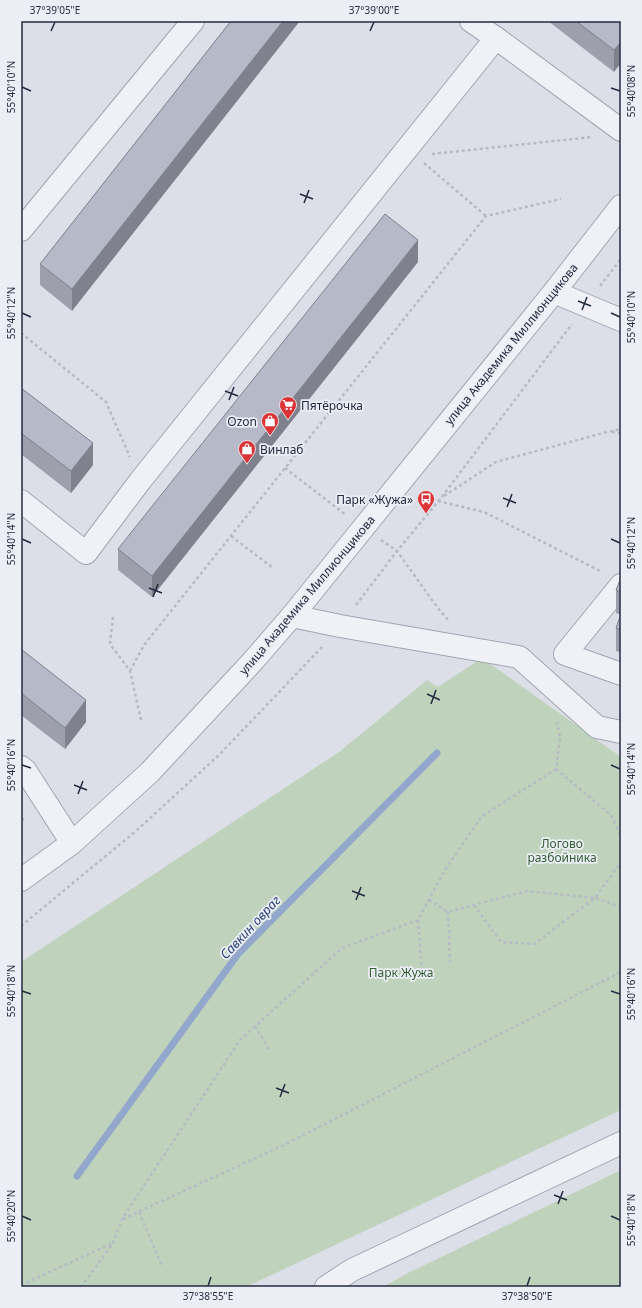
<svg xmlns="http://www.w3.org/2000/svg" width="642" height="1308" font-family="'Noto Sans',sans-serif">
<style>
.green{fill:#bfd3bc}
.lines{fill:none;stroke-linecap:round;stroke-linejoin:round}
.stream{stroke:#93a7cc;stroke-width:7}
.minor-casing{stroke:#a1a5b2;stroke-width:24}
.path{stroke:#b6bac3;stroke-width:2.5;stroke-dasharray:3 3;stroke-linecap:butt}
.minor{stroke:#eff1f6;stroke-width:22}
.wall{fill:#9da0ac}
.shaded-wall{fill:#7f828c}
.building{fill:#b6bac8;stroke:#7f828c}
.ticks{fill:none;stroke:#242b40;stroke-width:1.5}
.labels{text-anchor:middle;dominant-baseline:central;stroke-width:3.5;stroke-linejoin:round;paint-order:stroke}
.street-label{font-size:12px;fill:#242b40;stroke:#eceef5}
.poi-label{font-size:12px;fill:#242b40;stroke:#eceef5;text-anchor:start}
.park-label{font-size:12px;fill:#335d30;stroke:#eceef5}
.water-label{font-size:13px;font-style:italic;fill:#2b4377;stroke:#eceef5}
.neatline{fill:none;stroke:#242b40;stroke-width:1.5}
.ticks-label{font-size:10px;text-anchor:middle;fill:#242b40}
</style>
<rect width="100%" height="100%" fill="#dcdfe8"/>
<g class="green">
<polygon points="482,658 621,757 621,1110 246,1287 21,1287 21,962 339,752 427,680 438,687"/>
<polygon points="621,1170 621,1287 383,1287 406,1274"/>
</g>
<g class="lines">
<polyline class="stream" points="77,1176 238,954 437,753"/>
<defs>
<g id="minor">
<polyline points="471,21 496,38"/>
<polyline points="21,230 193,21"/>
<polyline points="554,292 621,320"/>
<polyline points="21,501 86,553 140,481 496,38 621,130"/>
<polyline points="621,585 565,654 621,674"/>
<polyline points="292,616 340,626 519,657 597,727 621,732"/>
<polyline points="21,767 25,770 72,843"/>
<polyline points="21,880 72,843 150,772 253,661 292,616 364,527 554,292 621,206"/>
<polyline points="326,1287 352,1270 621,1143"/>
</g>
</defs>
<use href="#minor" class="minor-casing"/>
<g class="path">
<polyline points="432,154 592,137"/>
<polyline points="424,163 486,216"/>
<polyline points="600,286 621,259"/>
<polyline points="21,333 106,402 130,457"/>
<polyline points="612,432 621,433"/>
<polyline points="285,468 346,515"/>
<polyline points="444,496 496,462 607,432 621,429"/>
<polyline points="438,501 484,512 602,572"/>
<polyline points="231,536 273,568"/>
<polyline points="381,540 397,551 437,607 449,621"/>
<polyline points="356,605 397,551 441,498 572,324"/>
<polyline points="113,617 110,644 130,671 141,720"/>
<polyline points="130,671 144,645 486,216 561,199"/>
<polyline points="556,769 611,815 621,837"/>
<polyline points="21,820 27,818"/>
<polyline points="429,900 448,912 527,891 595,898 621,862"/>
<polyline points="474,905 501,942 534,944 595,898 621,907"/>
<polyline points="448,912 450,962"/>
<polyline points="418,920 422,971"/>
<polyline points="21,926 136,831 219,755 324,645"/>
<polyline points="255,1026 269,1050"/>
<polyline points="139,1212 162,1266"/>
<polyline points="123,1219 282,1146 621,972"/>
<polyline points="21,1285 113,1243"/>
<polyline points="81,1287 113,1243 122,1219 240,1040 342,948 418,920 445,870 482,816 556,769 560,737 557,722"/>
</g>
<use href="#minor" class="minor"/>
</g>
<g class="wall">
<polygon points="231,21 72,311 40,285 40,264"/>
<polygon points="548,21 621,21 614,72"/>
<polygon points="418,262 152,597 118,570 118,549"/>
<polygon points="21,388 93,465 71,493 21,454"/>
<polygon points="621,578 621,653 616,651 616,628 621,615 616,613 616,590"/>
<polygon points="21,649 86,722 65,749 21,715"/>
</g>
<g class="shaded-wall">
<polygon points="283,21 300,21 72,311 72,289"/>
<polygon points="621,42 621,63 614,72 614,50"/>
<polygon points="418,240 418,262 152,597 152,576"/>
<polygon points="93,443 93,465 71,493 71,471"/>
<polygon points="86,700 86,722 65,749 65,728"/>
</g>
<g class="building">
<polygon points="231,21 283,21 72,289 40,264"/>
<polygon points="576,21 621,21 621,42 614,50"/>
<polygon points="385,214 418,240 152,576 118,549"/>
<polygon points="21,388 93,443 71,471 21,433"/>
<polygon points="621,578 621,592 616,590"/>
<polygon points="621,614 621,630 616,628"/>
<polygon points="21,649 86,700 65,728 21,693"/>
</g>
<path class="ticks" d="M51 31 55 22M370 31 374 22M22 87 31 91M611 88 620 91M300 194 313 199M304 203 309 190M578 301 591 306M582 310 587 297M22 313 31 317M611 313 620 317M225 391 238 396M229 400 234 387M503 498 516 503M507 507 512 494M22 539 31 543M611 539 620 543M149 588 162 593M153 597 158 584M427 694 440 700M431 704 436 690M22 765 31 768M611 765 620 769M74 785 87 790M78 794 83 781M352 891 365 896M356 900 361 887M22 991 31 994M611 991 620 994M276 1088 289 1093M280 1097 285 1084M554 1195 567 1200M558 1204 563 1191M22 1216 31 1220M611 1216 620 1220M208 1286 211 1277M527 1286 530 1277"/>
<defs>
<symbol id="supermarket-pin" viewBox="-11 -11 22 30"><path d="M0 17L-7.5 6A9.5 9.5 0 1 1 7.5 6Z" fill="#db3336" stroke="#eceef5"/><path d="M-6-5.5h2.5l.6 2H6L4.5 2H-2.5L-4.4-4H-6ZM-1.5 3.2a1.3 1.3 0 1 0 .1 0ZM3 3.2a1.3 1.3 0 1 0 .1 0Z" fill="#fff"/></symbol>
<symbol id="shop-pin" viewBox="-11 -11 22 30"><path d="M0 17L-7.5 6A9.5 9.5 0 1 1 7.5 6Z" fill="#db3336" stroke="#eceef5"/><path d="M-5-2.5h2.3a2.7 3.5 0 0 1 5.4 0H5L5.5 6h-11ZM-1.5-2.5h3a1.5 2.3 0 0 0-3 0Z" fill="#fff"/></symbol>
<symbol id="bus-pin" viewBox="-11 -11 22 30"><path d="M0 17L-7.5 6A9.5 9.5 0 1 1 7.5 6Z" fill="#db3336" stroke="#eceef5"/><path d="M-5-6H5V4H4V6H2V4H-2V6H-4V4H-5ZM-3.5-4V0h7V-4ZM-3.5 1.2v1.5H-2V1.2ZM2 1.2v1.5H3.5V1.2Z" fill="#fff"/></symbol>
</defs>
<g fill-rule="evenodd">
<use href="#supermarket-pin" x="278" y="395" width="20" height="27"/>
<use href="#shop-pin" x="260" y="411" width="20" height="27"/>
<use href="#shop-pin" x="237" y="439" width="20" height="27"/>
<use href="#bus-pin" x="416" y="489" width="20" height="27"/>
</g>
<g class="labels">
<g class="street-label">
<text transform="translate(511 344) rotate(-51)">улица Академика Миллионщикова</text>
<text transform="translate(307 595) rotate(-50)">улица Академика Миллионщикова</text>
</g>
<g class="poi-label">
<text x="301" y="405">Пятёрочка</text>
<text x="257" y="421" text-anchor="end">Ozon</text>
<text x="260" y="449">Винлаб</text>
<text x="413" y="499" text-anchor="end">Парк «Жужа»</text>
</g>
<g class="park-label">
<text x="562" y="843">Логово<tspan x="562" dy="14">разбойника</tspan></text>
<text x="401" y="972">Парк Жужа</text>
</g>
<g class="water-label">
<text transform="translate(250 927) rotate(-47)">Савкин овраг</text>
</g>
</g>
<rect width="642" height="1308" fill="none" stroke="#eceef5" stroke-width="44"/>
<rect x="22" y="22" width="598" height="1264" class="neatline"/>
<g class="ticks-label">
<text x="55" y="14">37°39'05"E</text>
<text x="374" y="14">37°39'00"E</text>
<text transform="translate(11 87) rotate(-90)" y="4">55°40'10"N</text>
<text transform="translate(631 91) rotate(-90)" y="4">55°40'08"N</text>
<text transform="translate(11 313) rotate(-90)" y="4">55°40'12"N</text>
<text transform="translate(631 317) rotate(-90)" y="4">55°40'10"N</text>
<text transform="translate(11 539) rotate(-90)" y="4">55°40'14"N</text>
<text transform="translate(631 543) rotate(-90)" y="4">55°40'12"N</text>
<text transform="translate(11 765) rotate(-90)" y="4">55°40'16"N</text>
<text transform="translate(631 769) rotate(-90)" y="4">55°40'14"N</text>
<text transform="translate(11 991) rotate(-90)" y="4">55°40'18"N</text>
<text transform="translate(631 994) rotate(-90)" y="4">55°40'16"N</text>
<text transform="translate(11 1216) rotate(-90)" y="4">55°40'20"N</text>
<text transform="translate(631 1220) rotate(-90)" y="4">55°40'18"N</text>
<text x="208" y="1300">37°38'55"E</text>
<text x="527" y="1300">37°38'50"E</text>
</g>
</svg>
